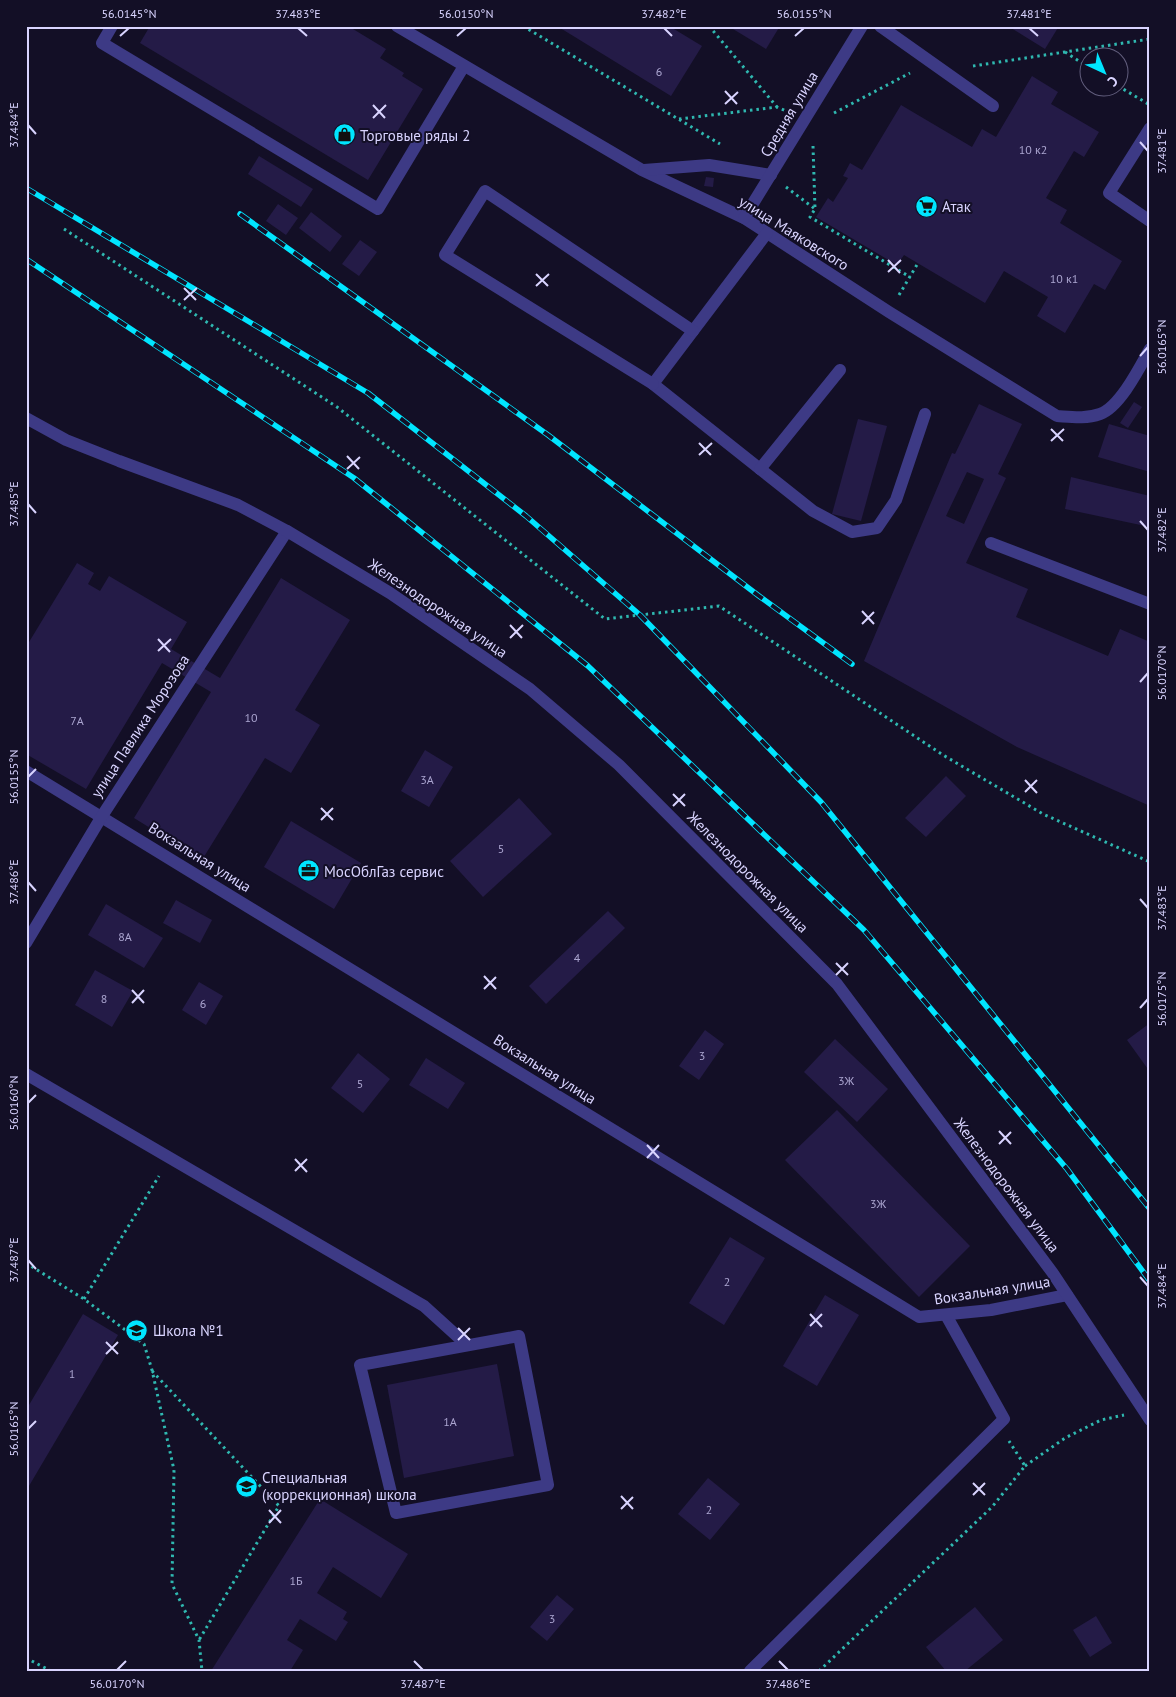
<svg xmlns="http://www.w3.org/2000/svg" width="1176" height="1697" font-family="'PT Sans',sans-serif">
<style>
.building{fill:#241b47;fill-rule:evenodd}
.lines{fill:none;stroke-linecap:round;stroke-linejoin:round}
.path{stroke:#2fb8b0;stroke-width:3;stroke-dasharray:2.5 4;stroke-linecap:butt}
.service{stroke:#3d3a85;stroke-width:12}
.minor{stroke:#3d3a85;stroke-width:12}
.tertiary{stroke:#3d3a85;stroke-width:12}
.rail-casing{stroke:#00e5ff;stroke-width:5.5}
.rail{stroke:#130f26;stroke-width:4;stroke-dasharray:11;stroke-linecap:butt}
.ticks{fill:none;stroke:#d9d4ff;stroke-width:2}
.labels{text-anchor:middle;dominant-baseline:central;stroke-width:4;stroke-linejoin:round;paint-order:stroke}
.number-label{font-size:12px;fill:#aca6d1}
.street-label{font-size:15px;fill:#d9d4ff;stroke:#130f26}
.poi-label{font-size:15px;fill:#d9d4ff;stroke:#130f26;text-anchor:start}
.neatline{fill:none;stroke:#d9d4ff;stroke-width:2}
.ticks-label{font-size:12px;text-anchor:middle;fill:#d9d4ff}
</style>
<rect width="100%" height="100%" fill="#130f26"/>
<g class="building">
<polygon points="150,26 348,26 386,49 380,58 404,73 402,76 423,89 368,180 140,43"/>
<polygon points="557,26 669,26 702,46 671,96"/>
<polygon points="728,26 780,26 766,49"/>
<polygon points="1008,26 1059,26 1045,49"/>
<polygon points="1032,76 1058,92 1051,104 1099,132 1084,157 1074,151 1046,198 1067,210 1060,223 1122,261 1105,290 1094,284 1065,333 1037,316 1048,297 1004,271 985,303 904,255 897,265 816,217 828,198 833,202 848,178 843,176 850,163 862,170 901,105 972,147 982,129 996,137"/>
<polygon points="259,156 313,189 301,207 248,174"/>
<polygon points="706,177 714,178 713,187 704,186"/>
<polygon points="278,204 298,218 286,235 266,221"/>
<polygon points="311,212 342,236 330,252 299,228"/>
<polygon points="360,240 377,252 359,276 342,264"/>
<polygon points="1134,402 1142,407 1128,428 1120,423"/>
<path d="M979 404 1022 424 998 474 1006 478 966 563 1028 589 1016 617 1108 656 1120 629 1150 642V806L1017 747 864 661 952 453 955 454ZM967 472 984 479 964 524 946 516Z"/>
<polygon points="858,419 887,426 861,521 832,514"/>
<polygon points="1109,424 1150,436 1150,472 1098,457"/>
<polygon points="1071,477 1150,496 1150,527 1065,509"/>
<polygon points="77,563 94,573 88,584 100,591 109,576 187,622 171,649 220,678 281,578 350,620 295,710 320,725 291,773 265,758 202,860 134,818 211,692 162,663 86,789 26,754 26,647"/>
<polygon points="425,750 453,767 429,807 401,791"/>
<polygon points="946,776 966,796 926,837 905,818"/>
<polygon points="519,798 552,834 483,897 450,861"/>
<polygon points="291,821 361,863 334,909 264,867"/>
<polygon points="176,900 212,920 200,943 163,923"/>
<polygon points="106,904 163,938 144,968 88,935"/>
<polygon points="608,911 625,928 546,1004 529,986"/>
<polygon points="95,970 133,991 112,1027 75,1005"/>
<polygon points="199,982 223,996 206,1025 182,1010"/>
<polygon points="1150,1023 1150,1072 1127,1040"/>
<polygon points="705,1030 724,1044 699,1080 679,1066"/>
<polygon points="835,1039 888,1089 857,1122 804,1072"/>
<polygon points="358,1053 390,1079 363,1113 331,1088"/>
<polygon points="426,1058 465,1083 448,1109 409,1085"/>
<polygon points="837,1110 970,1246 919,1297 785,1160"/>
<polygon points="730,1237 765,1258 724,1325 689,1303"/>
<polygon points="825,1295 859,1315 817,1386 783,1366"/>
<polygon points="83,1314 118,1335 26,1491 26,1410"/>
<polygon points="497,1364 514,1456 404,1478 387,1385"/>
<polygon points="708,1478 740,1504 710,1540 678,1514"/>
<polygon points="320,1499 408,1554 381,1598 333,1567 317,1593 347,1612 343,1619 348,1622 336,1641 300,1619 287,1640 303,1650 290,1671 211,1671"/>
<polygon points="557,1595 574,1609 547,1641 530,1627"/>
<polygon points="975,1607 1003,1640 965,1671 946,1671 926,1647"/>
<polygon points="1096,1616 1112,1643 1090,1657 1073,1630"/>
</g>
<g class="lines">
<g class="path">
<polyline points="523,26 720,144"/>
<polyline points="709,26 777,107"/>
<polyline points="1065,52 1088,67"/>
<polyline points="973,66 1150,39"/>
<polyline points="1118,86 1150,105"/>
<polyline points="834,113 910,73"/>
<polyline points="679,119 777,107 786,111"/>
<polyline points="813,146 815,209 810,217 910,277"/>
<polyline points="786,187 815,209"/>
<polyline points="64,229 337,407 605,619 719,606 943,755 1043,814 1150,862"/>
<polyline points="899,295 918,263"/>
<polyline points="26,1263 84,1299 144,1344 152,1370 174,1470 172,1584 199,1640 202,1671"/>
<polyline points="84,1299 159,1176"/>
<polyline points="152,1371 279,1506 199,1640"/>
<polyline points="1025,1466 1065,1438 1101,1420 1124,1415"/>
<polyline points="26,1658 51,1671"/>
<polyline points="819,1671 992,1507 1025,1466 1009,1441"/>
</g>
<g class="service">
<polyline points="112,26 102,43 378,209 464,66"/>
<path d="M397 26 642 170 744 218 889 312 1057 416C1072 417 1086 419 1100 414 1120 407 1140 367 1150 349"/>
<polyline points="880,26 993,106"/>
<polyline points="1150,128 1109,193 1150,221"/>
<polyline points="644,170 709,165 771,175"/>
<polyline points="767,233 653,384 813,511 852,532 877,528 896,500 925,414"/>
<polyline points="653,384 445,255 485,191 693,331"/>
<polyline points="760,469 840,370"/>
<polyline points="991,543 1150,604"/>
<polyline points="26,1074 424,1306 467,1345"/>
<polygon points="519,1336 548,1485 396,1513 360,1365"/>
<polyline points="750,1671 1004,1419 946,1315"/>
</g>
<g class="minor">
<polyline points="744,218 862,26"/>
<polyline points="26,771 919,1317 991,1310 1067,1295"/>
<polyline points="26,943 102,816 287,531"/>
</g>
<polyline class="tertiary" points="26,418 66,440 119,461 238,505 287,531 390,593 530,689 619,765 837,984 1052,1272 1150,1420"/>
<defs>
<g id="rail">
<polyline points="26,188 368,393 526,516 640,615 821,802 1150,1209"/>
<polyline points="240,214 548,435 759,596 852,664"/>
<polyline points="26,259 354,478 588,666 864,930 1067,1169 1150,1281"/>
</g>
</defs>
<use href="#rail" class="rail-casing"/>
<use href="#rail" class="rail"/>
</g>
<path class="ticks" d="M298 28 307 36M664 28 672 36M1029 28 1038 36M120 36 129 28M457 36 466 28M795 36 804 28M725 91 737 104M725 104 738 92M373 105 385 118M373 118 386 105M28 125 36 134M1140 142 1148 151M888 260 900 273M888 272 901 260M536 274 548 286M536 286 549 274M184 288 196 300M184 300 197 288M1140 356 1148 347M1051 429 1063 441M1051 441 1064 429M699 443 711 455M699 455 712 443M347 456 359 469M347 469 360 457M28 504 36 513M1140 521 1148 530M862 611 874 624M862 624 874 612M510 625 522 638M510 638 523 625M158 639 170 652M158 651 171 639M1140 682 1148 673M28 777 36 769M1025 780 1037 793M1025 792 1037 780M673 794 685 806M673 806 685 794M321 808 333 820M321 820 333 808M28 882 36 891M1140 899 1148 908M836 963 848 975M836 975 848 963M484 976 496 989M484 989 496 977M132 990 144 1003M132 1003 144 990M1140 1008 1148 999M28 1103 36 1095M999 1131 1011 1144M999 1144 1011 1132M647 1145 659 1158M647 1158 659 1145M295 1159 307 1172M295 1171 307 1159M28 1260 36 1269M1140 1277 1148 1286M810 1314 822 1327M810 1326 822 1314M458 1328 470 1340M458 1340 470 1328M106 1342 118 1354M106 1354 118 1342M28 1429 36 1421M973 1483 985 1495M973 1495 985 1483M621 1496 633 1509M621 1509 633 1497M269 1510 281 1523M269 1523 281 1510M414 1661 423 1670M779 1661 788 1670M117 1670 126 1661"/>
<defs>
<symbol id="shop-disc" viewBox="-11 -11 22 22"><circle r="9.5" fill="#00e5ff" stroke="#130f26"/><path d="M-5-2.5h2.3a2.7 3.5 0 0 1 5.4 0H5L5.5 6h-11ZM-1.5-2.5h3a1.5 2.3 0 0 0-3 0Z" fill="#111"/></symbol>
<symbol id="supermarket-disc" viewBox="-11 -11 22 22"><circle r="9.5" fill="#00e5ff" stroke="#130f26"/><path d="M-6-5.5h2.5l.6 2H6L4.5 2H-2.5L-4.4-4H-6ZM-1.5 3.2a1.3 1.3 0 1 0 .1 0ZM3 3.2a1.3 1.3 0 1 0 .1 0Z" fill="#111"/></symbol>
<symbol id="office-disc" viewBox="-11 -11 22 22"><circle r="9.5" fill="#00e5ff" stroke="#130f26"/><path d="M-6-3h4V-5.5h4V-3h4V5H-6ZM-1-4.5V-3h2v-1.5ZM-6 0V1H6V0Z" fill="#111"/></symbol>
<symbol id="school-disc" viewBox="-11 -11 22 22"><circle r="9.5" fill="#00e5ff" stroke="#130f26"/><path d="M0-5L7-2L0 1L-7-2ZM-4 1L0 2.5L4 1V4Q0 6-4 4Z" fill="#111"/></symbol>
</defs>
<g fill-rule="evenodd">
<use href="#shop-disc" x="332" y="122" width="25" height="25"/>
<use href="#supermarket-disc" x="914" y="194" width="25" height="25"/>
<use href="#office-disc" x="296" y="858" width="25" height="25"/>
<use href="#school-disc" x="124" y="1318" width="25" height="25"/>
<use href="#school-disc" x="234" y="1474" width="25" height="25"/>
</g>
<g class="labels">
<g class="number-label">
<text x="659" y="71">6</text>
<text x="1033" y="149">10 к2</text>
<text x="1064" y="278">10 к1</text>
<text x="251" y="717">10</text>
<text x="77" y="720">7А</text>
<text x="427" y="779">3А</text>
<text x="501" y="848">5</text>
<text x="125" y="936">8А</text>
<text x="577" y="957">4</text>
<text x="104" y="998">8</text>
<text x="203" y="1003">6</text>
<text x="702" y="1055">3</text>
<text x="846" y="1080">3Ж</text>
<text x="360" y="1083">5</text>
<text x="878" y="1203">3Ж</text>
<text x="727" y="1281">2</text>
<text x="72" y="1373">1</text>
<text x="450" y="1421">1А</text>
<text x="709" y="1509">2</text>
<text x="296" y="1580">1Б</text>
<text x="552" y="1618">3</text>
</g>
<g class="street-label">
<text transform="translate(789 114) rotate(-59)">Средняя улица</text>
<text transform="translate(794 233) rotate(32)">улица Маяковского</text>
<text transform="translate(438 608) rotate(34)">Железнодорожная улица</text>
<text transform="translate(140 726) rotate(-57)">улица Павлика Морозова</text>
<text transform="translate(200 857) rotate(32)">Вокзальная улица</text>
<text transform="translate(748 872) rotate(45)">Железнодорожная улица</text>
<text transform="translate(545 1069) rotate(32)">Вокзальная улица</text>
<text transform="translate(1007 1185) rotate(53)">Железнодорожная улица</text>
<text transform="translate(992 1290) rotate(-9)">Вокзальная улица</text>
</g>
<g class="poi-label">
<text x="360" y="135">Торговые ряды 2</text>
<text x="942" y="206">Атак</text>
<text x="324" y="871">МосОблГаз сервис</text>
<text x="153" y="1330">Школа №1</text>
<text x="262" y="1477">Специальная<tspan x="262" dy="17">(коррекционная) школа</tspan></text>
</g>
</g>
<rect width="1176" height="1697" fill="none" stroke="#130f26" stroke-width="55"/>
<g transform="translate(1104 72) rotate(136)"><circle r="24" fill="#130f26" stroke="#625e7d"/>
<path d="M0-4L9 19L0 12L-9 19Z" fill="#00e5ff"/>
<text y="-8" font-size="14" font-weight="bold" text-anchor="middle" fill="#d9d4ff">С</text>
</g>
<rect x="28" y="28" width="1120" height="1642" class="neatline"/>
<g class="ticks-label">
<text x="129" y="18">56.0145°N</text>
<text x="298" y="18">37.483°E</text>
<text x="466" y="18">56.0150°N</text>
<text x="664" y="18">37.482°E</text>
<text x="804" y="18">56.0155°N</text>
<text x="1029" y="18">37.481°E</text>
<text transform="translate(14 125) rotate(-90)" y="4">37.484°E</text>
<text transform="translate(1162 151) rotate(-90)" y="4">37.481°E</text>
<text transform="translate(1162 347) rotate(-90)" y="4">56.0165°N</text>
<text transform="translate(14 504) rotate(-90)" y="4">37.485°E</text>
<text transform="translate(1162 530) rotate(-90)" y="4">37.482°E</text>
<text transform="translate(1162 673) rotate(-90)" y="4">56.0170°N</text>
<text transform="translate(14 777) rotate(-90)" y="4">56.0155°N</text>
<text transform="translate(14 882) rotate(-90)" y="4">37.486°E</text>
<text transform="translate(1162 908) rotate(-90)" y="4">37.483°E</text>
<text transform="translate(1162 999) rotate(-90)" y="4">56.0175°N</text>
<text transform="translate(14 1103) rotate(-90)" y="4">56.0160°N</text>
<text transform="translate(14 1260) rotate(-90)" y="4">37.487°E</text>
<text transform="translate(1162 1286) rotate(-90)" y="4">37.484°E</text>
<text transform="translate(14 1429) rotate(-90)" y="4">56.0165°N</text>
<text x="117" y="1688">56.0170°N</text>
<text x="423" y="1688">37.487°E</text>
<text x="788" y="1688">37.486°E</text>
</g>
</svg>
